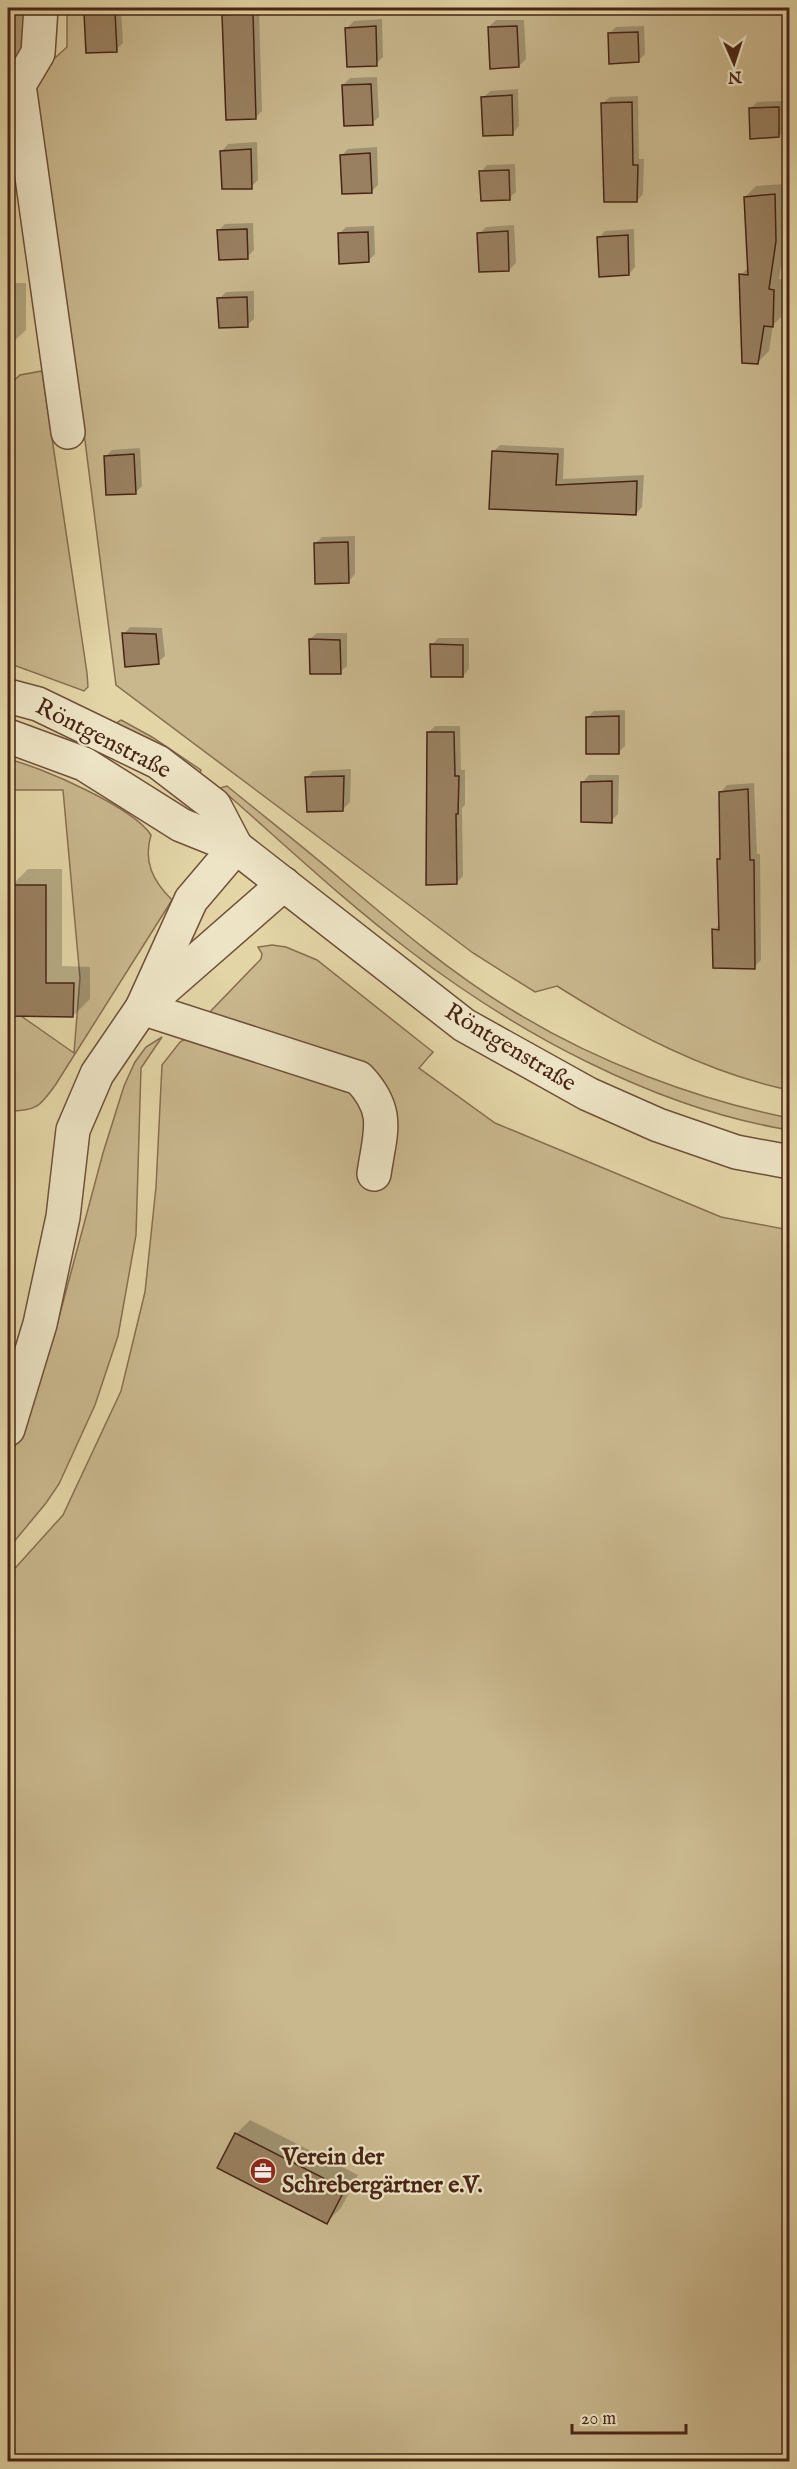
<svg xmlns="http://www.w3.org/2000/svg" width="797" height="2469" font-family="'IM FELL English',serif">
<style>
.green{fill:#c9b78d;stroke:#886e51;stroke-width:1.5}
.water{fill:#ae9975;stroke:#856a4f;stroke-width:1.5}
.shadow{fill:#0003}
.building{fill:#998060;stroke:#482415;stroke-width:1.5}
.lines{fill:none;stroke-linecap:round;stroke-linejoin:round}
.minor-casing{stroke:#6f5039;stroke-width:36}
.minor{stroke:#ede4c5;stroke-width:33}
.labels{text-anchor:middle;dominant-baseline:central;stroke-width:4.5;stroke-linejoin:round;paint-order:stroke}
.street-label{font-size:24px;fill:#482415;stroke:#ede4c5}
.poi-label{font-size:24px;font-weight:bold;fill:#482415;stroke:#ede4c5;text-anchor:start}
</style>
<rect width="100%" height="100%" fill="#e3d5a6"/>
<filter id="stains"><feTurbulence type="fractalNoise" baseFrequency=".00333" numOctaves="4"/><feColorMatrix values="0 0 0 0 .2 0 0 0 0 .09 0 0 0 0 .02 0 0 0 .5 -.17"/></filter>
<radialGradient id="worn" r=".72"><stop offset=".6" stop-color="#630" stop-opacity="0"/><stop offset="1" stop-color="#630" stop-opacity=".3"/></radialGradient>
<g class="green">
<path d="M67 8H573L789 12V1090C707 1073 628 1031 557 986L535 992 473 953 116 685 84 433 74 398 32 79 67 47Z"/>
<polygon points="42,371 87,673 88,687 84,691 8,663 8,386 20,375"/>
<polygon points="121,720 152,737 201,770 199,777 113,725"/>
<path d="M8 759C41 767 133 807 151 835 143 862 153 881 172 900L56 1084C40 1107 36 1111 8 1111V1016H21L74 1053 80 978 63 790H8Z"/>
<path d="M227 786C266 818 305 848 343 881 397 927 451 973 512 1010 594 1061 695 1099 789 1118V1130C655 1108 517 1033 410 951 344 901 283 843 220 788Z"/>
<polygon points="272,945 286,947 317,960 433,1052 419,1068 495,1123 721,1217 789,1230 789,2461 8,2461 8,1576 63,1515 121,1391 145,1292 156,1187 162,1065 180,1042 213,1023 204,1018 261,959 262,954 258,947"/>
<polygon points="162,1037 141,1068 136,1235 118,1336 95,1405 59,1484 46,1503 8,1549 8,1466 54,1336 103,1153 124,1086 135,1062 146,1047"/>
</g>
<polygon class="water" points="8,8 31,8 24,45 8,70"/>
<g class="shadow">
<polygon points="92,8 121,8 123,43 116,50 86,14"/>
<polygon points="259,8 262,111 256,117 224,16 231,9"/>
<polygon points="382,19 383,57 376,64 347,28 354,21"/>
<polygon points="496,20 524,20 526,59 519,66 489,27"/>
<polygon points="644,26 645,54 638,61 609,34 616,27"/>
<polygon points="377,77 379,117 372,123 343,85 350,78"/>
<polygon points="518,89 519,126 513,133 483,98 490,91"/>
<polygon points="638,96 639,159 644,159 643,194 637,201 603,103 610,97"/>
<polygon points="785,101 786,129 779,136 750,109 757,102"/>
<polygon points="257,142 258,180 251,187 222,151 228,144"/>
<polygon points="377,147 378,185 371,192 341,156 348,149"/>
<polygon points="515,164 516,192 509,198 481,172 487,165"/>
<polygon points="785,184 787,229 779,279 785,279 784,314 773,325 769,351 758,362 741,275 749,267 745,197 756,186"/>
<polygon points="253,223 254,250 247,257 219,230 225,224"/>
<polygon points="514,225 516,263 509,270 479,234 486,227"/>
<polygon points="374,226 375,254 368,261 339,234 346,227"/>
<polygon points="634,229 635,267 629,274 599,238 605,231"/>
<polygon points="8,283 26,283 26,330 9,346 10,599 8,601"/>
<polygon points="254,291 254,319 247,325 219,299 226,292"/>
<polygon points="500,445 564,448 563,479 644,475 642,507 636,514 491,508 493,452"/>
<polygon points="140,448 142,486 135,493 105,457 112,450"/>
<polygon points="355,536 355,574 349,581 315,544 322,537"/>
<polygon points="130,627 162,628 165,656 158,662 124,634"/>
<polygon points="317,633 347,633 347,666 340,672 310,639"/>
<polygon points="438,638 469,638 469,669 463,676 432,645"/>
<polygon points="625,710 625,746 618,753 587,718 594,711"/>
<polygon points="435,726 460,726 461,770 465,770 465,805 462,808 463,876 456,883 428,733"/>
<polygon points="351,769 350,802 343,809 306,778 313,771"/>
<polygon points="589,775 619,775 618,814 611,821 583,782"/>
<polygon points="754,783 757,854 760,854 761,960 754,967 714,930 721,923 721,792 727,785"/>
<polygon points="28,869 62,869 62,966 90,967 90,999 73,1016 8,1015 8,913 11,913 11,886"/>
<polygon points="250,2120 358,2175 341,2208 327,2222 236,2134"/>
</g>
<g class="building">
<polygon points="115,11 117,52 86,53 84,13"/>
<polygon points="253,13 256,119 226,120 222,15"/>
<polygon points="376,26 377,66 347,67 345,28"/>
<polygon points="517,26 519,67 490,69 488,27"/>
<polygon points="638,32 639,62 609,64 608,33"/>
<polygon points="371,84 373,125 344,126 342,85"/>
<polygon points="512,95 513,135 483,136 481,97"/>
<polygon points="632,102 633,165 638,165 637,202 604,202 601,103"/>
<polygon points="779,107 779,137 750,139 749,108"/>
<polygon points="251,149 252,189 222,189 220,151"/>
<polygon points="370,153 372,193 342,194 340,155"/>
<polygon points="509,170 510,200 481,201 479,171"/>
<polygon points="775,194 776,241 769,289 774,290 773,327 764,326 758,364 742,363 739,274 748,275 744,197"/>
<polygon points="247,229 248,259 219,260 217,230"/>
<polygon points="508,231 509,271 479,272 477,233"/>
<polygon points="368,232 369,262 339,264 338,233"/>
<polygon points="628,235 629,275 599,277 597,237"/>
<polygon points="247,297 248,327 219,328 217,298"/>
<polygon points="492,451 558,454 556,485 637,481 636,515 489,509"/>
<polygon points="134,454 136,494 106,495 104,456"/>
<polygon points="348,542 349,583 315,584 314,543"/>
<polygon points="122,633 156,634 159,664 125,667"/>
<polygon points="309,639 340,640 341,674 310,674"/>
<polygon points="430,644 463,645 463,677 431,677"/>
<polygon points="619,716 619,754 586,754 586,717"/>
<polygon points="427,732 454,732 455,776 459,776 458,814 456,814 457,884 426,885"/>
<polygon points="344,776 343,811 307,812 305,777"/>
<polygon points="612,781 612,823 581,822 581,782"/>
<polygon points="748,789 750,860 754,860 755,969 713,968 712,929 719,930 717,859 720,859 719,792"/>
<polygon points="10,885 46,885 46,983 74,983 73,1017 8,1016"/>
<polygon points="235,2133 345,2189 327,2224 217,2168"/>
</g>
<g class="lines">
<defs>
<g id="minor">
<polyline points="41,8 38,53 19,85 68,432"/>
<polyline points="8,696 38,704 158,762 214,805 236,847"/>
<polyline points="8,736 84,764 181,825 236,847 464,1025 588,1094 658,1125 736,1152 790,1162"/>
<polyline points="149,1002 284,884"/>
<path d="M142 1008 359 1078C391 1112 380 1132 374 1174"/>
<polyline points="8,1429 40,1324 63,1217 73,1130 97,1074 142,1008 191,900 236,847"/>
</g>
</defs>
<use href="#minor" class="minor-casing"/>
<use href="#minor" class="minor"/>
</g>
<defs>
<symbol id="office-disc" viewBox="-11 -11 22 22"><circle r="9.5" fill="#8f2418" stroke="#ede4c5"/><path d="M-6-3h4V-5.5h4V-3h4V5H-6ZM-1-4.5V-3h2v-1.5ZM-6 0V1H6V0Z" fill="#fff"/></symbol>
</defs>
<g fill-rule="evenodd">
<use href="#office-disc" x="248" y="2156" width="30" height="30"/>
</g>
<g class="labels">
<g class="street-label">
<text transform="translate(103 739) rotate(27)">Röntgenstraße</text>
<text transform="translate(510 1048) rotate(31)">Röntgenstraße</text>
</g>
<g class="poi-label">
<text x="282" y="2157">Verein der<tspan x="282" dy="28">Schrebergärtner e.V.</tspan></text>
</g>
</g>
<rect width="797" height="2469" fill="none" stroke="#e3d5a6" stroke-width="30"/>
<rect x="9" y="9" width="779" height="2451" fill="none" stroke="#482415" stroke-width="3"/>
<rect x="15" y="15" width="767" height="2439" fill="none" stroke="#482415" stroke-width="1.5"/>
<g transform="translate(734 63) rotate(177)" stroke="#ede4c5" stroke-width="4.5" paint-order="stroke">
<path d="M0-4.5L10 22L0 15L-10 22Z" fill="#482415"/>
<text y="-9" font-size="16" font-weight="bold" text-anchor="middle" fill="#482415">N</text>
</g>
<path d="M572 2424v9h114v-9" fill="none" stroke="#482415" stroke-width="3"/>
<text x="581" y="2424" font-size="18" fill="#482415" stroke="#ede4c5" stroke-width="4.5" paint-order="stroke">20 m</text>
<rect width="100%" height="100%" filter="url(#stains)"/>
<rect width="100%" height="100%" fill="url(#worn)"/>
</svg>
